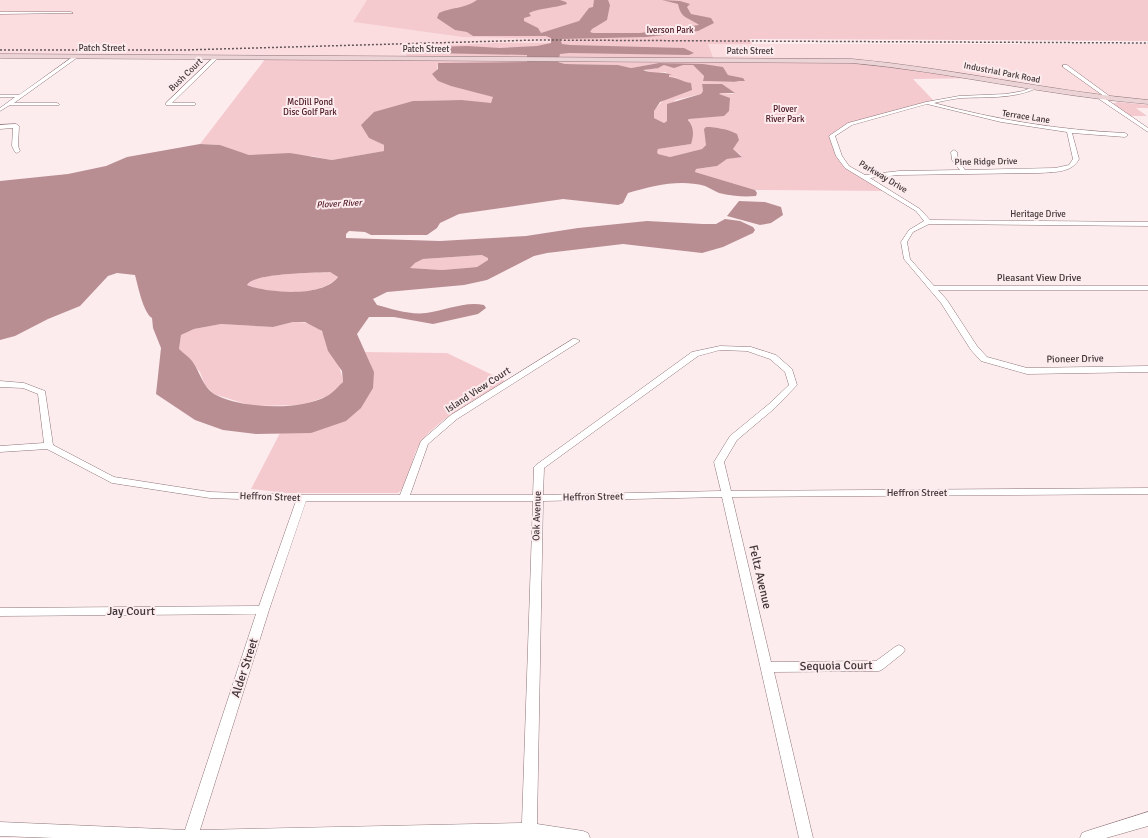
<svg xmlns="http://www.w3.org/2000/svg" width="1148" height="838" font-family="Signika,sans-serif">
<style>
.built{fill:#fbdde0}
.green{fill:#f4cacf}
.water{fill:#b88e93;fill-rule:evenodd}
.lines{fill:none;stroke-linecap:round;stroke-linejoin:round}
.street-casing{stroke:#8e7578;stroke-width:1}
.secondary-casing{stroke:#8e7578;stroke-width:1}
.street{fill:#fff;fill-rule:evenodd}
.secondary{fill:#ecd3d6;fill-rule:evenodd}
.rail{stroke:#635759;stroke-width:1.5;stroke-dasharray:2 2;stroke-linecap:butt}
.labels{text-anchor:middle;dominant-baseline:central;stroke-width:4;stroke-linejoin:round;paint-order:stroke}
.far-park-label{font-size:9px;fill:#4a1521;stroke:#fdecee}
.far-street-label{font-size:9px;fill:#403537;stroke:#fdecee}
.far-water-label{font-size:9px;font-style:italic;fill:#541e29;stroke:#fdecee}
.street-label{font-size:10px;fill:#403537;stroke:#fdecee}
.near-street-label{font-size:12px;fill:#403537;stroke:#fdecee}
</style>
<rect width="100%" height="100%" fill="#fdecee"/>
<g class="built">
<polygon points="0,0 367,0 353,22 462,37 551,39 551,43 493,43 411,47 404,58 0,56"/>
<polygon points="707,44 1148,44 1148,103 985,78 714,60"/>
</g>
<g class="green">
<path d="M367 0H1148V41L749 39 752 44H708L714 60 852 61 985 78 913 79 934 101 850 124 832 136 847 167 887 191 755 190 695 172 696 169 717 166 727 159 742 156 733 149 726 130C717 126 713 128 706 134V145L702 149 670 157 658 154 656 151 658 149 691 144 689 119 718 116V94L721 93 734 94 726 87 702 84 703 91 701 94 675 100 667 121 664 123 654 118 653 111C662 101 672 92 681 81L675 77H669L666 72 653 73 643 69H655L664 65H693L704 76 703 81 735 82 734 80 743 78 728 75 723 67 659 63 631 68 618 65 565 64 558 62 565 60H527V62L524 63H438L436 77 438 81 494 97 491 104 462 100 414 101 369 138 384 145 385 151 332 160 312 156 248 155 220 145 200 144 266 58 404 59 411 47 493 43H551V39L462 37 353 22Z"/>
<polygon points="1118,102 1148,105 1148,108 1136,108 1147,116 1130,116 1112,104"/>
<polygon points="483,255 488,257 488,260 477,267 466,268 442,270 410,268 415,263 423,259"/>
<path d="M330 272 338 277C320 298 270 294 247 285 252 273 315 273 330 272Z"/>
<path d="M293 322C303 322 314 323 321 331 329 340 342 370 343 382L328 396 302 405 252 406 214 394 205 385 200 372 179 349 181 335 194 329 221 324 273 327Z"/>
<path d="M365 352 447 353 505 381C481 397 431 422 418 447 410 460 411 485 398 493H286L251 489 280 433H311L374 373Z"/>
</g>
<g class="water">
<path d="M477 0H560L566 2 567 4C554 8 540 8 529 13L531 16 524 18V21L538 28 541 33 579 21 589 8 593 7 594 0H608L610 5 607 20 592 29 590 32 593 33H640L699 25C688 17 681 19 678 4L662 0 680 1 690 4 687 7 691 14 711 18 714 23 698 31 647 37 560 39 562 44 570 45 684 48 694 53 689 55 569 53 560 54 558 62 565 64 618 65 631 68 659 63 703 64 723 67 728 75 743 78 745 81H734L739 82 703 81 704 76 693 65H683L674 68 664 65 658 68H660L643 70C653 74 662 71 672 75H669V77C677 77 683 82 691 83L692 90 660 102 654 111V118L664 123 667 121V104L701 94 703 91 702 84H722L735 93H721L719 94 730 98 729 111 724 116 689 119 688 120C694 127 694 135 691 144L658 149 657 152 658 154 670 157 702 149 706 145 704 129 706 127C717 127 727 129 737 134L739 140 733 149 742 157 727 159 717 166 696 169 695 172 755 190 757 193 756 196C744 197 731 196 719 193 714 191 710 188 705 186 678 179 654 186 628 193L623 203 618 205 563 199 459 214 440 223 437 228 427 235H371L365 232 349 231 346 234V238L440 241 526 236 578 228 647 221 703 224H716L725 219 740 221 753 227 755 230 753 233 723 247 702 253 623 244 547 253 534 256 487 280 464 285 387 292 373 299 377 305C392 309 410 315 426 313 445 311 464 301 484 305L486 308 478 314 433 324 394 317H369L357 334 374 372 373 388 361 408 346 421 311 433 256 434 223 430 195 420 156 394 161 348 153 328 152 318C143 312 138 286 135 275L117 273 108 276 80 306 48 319 15 336 0 340V181L68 174 106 166 127 157 200 144 220 145 249 155 290 153 332 160 384 151V145L369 138 361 125 374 112 413 101 462 100 491 103 493 97 451 86 438 81 432 74 438 69V63L527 62V55L431 53 423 51 436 47 467 46 500 48 537 46 551 43V38L546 36H473L467 32 455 30 437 18 439 13C452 7 464 9 477 0ZM482 255 488 258V260L477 267 466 268 442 270 410 268 415 263 423 259ZM330 272 338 277C323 298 267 293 247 285 252 273 315 273 330 272ZM293 322H305L322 331 328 351 342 371 343 382C338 386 333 393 327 396 301 411 241 409 214 394 203 387 200 372 192 361 189 357 183 353 179 349L181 335 194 329 221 324 273 327Z"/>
<polygon points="739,201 765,202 781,207 783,215 771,223 760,225 727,216"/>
</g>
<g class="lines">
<defs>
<g id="street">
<polygon points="0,12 71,12 73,13 0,14"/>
<polygon points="74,56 78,57 14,103 57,103 59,104 59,105 10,105 0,111 0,108 15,97 0,97 0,95 19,95"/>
<polygon points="215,56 219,57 172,103 195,103 195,105 166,105 166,103"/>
<polygon points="1063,65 1067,65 1112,98 1108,99 1063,67"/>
<path d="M1033 87 1035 88V89C1012 99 986 97 961 98 952 99 943 101 934 103 997 120 1060 130 1125 133L1128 135 1125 137 1072 133 1079 159C1072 173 1054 172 1040 173L899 175 870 178 920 209 930 220 1148 222V226L929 224 913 232 907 242 910 259 934 286H1148V290H938L947 300 977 346 987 357 1027 368 1148 366V372L1027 374 981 361 971 350 941 303 904 259 901 242 909 230 924 221 916 211 845 168 836 156 829 136 848 123 926 102 959 96 1006 94 1023 91ZM927 104 1001 122 1067 132 1073 159 1069 165 1055 168 965 170 958 160 957 152 954 150 951 152 952 160 960 170 899 171 865 175 849 166 842 156 835 136 852 125Z"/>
<polygon points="1099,97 1103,97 1148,128 1148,132 1099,99"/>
<polygon points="16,124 19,126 18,146 20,151 17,153 15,152 12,146 13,128 0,129 0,125"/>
<path d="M573 339H576L580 341 457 419 428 444 410 495H533L534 467 536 465 692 352 720 346 751 347 776 355 792 369 797 385 775 408 737 440 724 462 731 491 1148 488V494L732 497 771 662 876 661 895 647 899 645 903 647 905 650 903 653 883 669 879 671 774 672 813 838H799L722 497 543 501 537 824 583 831 588 833 590 838H54L0 836V822L185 830 256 614 0 616V608L259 606 296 501 210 498 112 483 47 449 0 452V446L44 443 38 394 23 388 0 387V381L24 383 45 391 53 445 114 477 210 492 302 495H400L421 441 451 415ZM720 350 747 351 770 359 785 372 789 385 769 404 730 436 714 462 721 491 543 495 544 468 698 356ZM306 501H533L522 823 200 830 269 610Z"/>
<polygon points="1148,812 1148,826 1106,838 1080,838 1082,833 1087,831"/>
</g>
<path id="secondary" d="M0 54 852 59C951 68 1049 91 1148 100V104C1049 96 951 72 852 63L0 58Z"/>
</defs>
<use href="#street" class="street-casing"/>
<use href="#secondary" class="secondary-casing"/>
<use href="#street" class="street"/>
<use href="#secondary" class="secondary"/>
<polyline class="rail" points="0,50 184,50 537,40 1148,43"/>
</g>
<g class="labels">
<g class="far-park-label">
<text x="670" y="30">Iverson Park</text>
<text x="310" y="102">McDill Pond<tspan x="310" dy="10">Disc Golf Park</tspan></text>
<text x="785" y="109">Plover<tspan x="785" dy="10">River Park</tspan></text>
</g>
<g class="far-street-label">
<text x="102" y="48">Patch Street</text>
<text x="426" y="49">Patch Street</text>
<text x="750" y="51">Patch Street</text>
<text transform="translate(1002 73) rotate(11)">Industrial Park Road</text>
<text transform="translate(186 75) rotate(-44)">Bush Court</text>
<text transform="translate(1026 117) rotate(9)">Terrace Lane</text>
<text transform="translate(986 162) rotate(-1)">Pine Ridge Drive</text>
<text transform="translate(883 177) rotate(31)">Parkway Drive</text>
<text x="1038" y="214">Heritage Drive</text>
</g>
<g class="far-water-label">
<text transform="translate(339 204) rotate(-3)">Plover River</text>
</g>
<g class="street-label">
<text x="1039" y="278">Pleasant View Drive</text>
<text transform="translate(1075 359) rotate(-1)">Pioneer Drive</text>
<text transform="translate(478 390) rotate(-33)">Island View Court</text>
<text x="917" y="493">Heffron Street</text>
<text transform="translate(270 497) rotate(2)">Heffron Street</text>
<text transform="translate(593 497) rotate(-1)">Heffron Street</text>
<text transform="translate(537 516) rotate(-88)">Oak Avenue</text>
</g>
<g class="near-street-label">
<text transform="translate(760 577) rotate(77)">Feltz Avenue</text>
<text x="131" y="611">Jay Court</text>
<text transform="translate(836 666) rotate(-1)">Sequoia Court</text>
<text transform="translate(245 668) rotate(-72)">Alder Street</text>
</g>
</g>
</svg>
